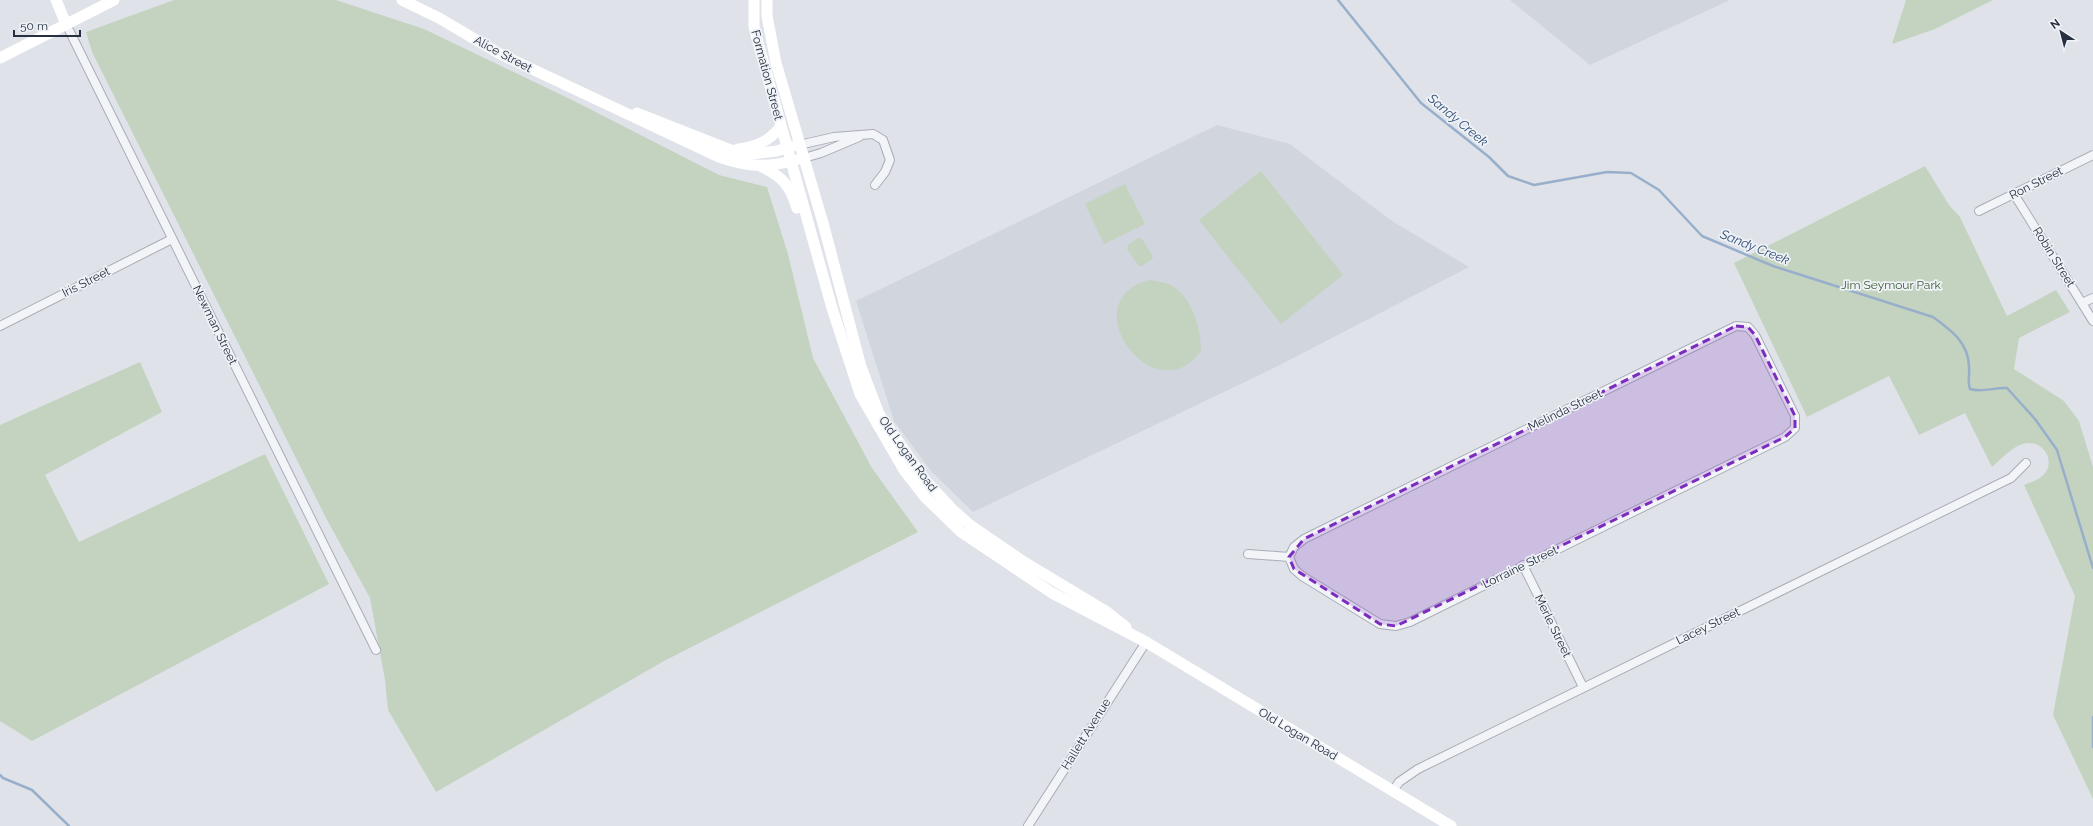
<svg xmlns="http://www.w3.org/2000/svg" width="2093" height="826" font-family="Raleway,sans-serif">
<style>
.built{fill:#d1d5de}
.green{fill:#c4d3c0}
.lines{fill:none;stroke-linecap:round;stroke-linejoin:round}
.stream{stroke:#98afcb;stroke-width:2.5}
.street-casing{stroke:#a8adb7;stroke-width:10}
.street{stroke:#f2f4f7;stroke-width:8}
.secondary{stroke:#fff;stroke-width:11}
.marked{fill:#7b2cbf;fill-opacity:0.2;stroke:#7b2cbf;stroke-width:3;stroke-dasharray:8 5;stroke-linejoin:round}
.labels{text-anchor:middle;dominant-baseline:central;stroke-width:3.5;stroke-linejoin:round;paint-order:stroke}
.street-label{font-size:12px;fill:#273041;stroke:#eff2f6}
.park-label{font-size:12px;fill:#3a5d34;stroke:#eff2f6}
.water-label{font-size:13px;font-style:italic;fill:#304d76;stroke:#eff2f6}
</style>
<rect width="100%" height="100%" fill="#dfe3e9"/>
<g class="built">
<polygon points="1510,0 1730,0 1590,65"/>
<polygon points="1217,125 1290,144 1392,221 1469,267 1276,367 973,512 931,471 894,421 856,301"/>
</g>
<g class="green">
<polygon points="174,0 336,0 424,29 576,102 719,175 767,187 788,254 813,358 872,468 918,532 664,661 436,792 388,710 385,680 370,598 326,518 92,52 86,32"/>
<polygon points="1906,0 1993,0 1935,29 1892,44"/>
<path d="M1925 166 1949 205 1960 217 2007 316 2056 290 2070 312 2019 338 2014 369 2064 401 2079 421 2093 467V799L2053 715 2075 596 2024 485C2029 483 2036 481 2041 477 2060 463 2041 432 2016 447 2007 452 1999 461 1992 467L1965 413 1919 435 1889 376 1807 417 1734 263Z"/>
<polygon points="1261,171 1343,275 1281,324 1199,220"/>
<polygon points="1125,184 1145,224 1104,244 1085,204"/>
<polygon points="1138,238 1142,239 1153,256 1152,259 1142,266 1139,266 1127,249 1128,245"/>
<path d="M1150 280C1158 282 1167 282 1174 287 1193 300 1201 329 1201 351 1154 416 1070 299 1150 280Z"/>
<polygon points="140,362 162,412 45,475 79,542 265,454 329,584 32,741 0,721 0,425"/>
</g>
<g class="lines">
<g class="stream">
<path d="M1338 0 1421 103 1489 157 1508 176 1534 185 1607 172 1631 173 1659 190 1702 236 1773 266 1933 317C1951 330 1969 343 1969 367 1970 376 1967 381 1970 389 1982 393 1995 387 2007 388L2035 419 2057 450 2093 568"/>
<polyline points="2093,717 2093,747"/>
<polyline points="0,775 3,778 32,790 69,826"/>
</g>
<defs>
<g id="street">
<polyline points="66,24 376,650"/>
<polyline points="799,145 834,137 873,134 883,140 890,160 885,172 875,185"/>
<polyline points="804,158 821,153 859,137"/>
<polyline points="2014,194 2093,321"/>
<polyline points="1979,211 2093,155"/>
<polyline points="2082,303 2093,298"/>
<polyline points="0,326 172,239"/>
<polyline points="1248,554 1289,557 1294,569 1302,576 1380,624 1396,626 1410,622 1785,437 1795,428 1795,416 1755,335 1748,327 1736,326 1304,539 1294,547 1289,557"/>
<polyline points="1523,565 1583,687"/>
<polyline points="1393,791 1399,782 1418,769 2011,478 2026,463"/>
<polyline points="1028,826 1146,642"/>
</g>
</defs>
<use href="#street" class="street-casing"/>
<use href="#street" class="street"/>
<g class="secondary">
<polyline points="56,0 66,24"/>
<path d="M402 0 439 18 500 54 719 157C748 167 766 168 796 160"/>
<polyline points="754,0 754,26 757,39 832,308 860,394 904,470 925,497 961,532 1052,593 1146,642 1451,826"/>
<polyline points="767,0 767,16 776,63 823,223 861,367 879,414 925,480 952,509 970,525 1024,562 1107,612 1126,627"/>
<polyline points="0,58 114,0"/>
<polyline points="637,113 731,150 751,154 777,151 793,146"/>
<path d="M738 149C756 147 770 141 781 126"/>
<path d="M762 167C783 177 790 186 797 208"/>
</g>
</g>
<path class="marked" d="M1736 326 1748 327 1755 335 1795 416V428L1785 437 1396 626 1380 624 1294 569 1289 557 1304 539Z"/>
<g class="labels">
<g class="street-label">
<text transform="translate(503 54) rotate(28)">Alice Street</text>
<text transform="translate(767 75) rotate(75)">Formation Street</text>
<text transform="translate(2036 183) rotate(-27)">Ron Street</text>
<text transform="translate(2054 257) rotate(58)">Robin Street</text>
<text transform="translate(86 282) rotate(-27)">Iris Street</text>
<text transform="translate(215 325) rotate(64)">Newman Street</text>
<text transform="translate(1565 410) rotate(-26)">Melinda Street</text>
<text transform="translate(908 454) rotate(54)">Old Logan Road</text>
<text transform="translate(1520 567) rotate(-26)">Lorraine Street</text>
<text transform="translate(1553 626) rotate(64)">Merle Street</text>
<text transform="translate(1708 626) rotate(-26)">Lacey Street</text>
<text transform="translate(1086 734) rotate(-58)">Hallett Avenue</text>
<text transform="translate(1298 734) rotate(31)">Old Logan Road</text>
</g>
<g class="park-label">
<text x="1891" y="285">Jim Seymour Park</text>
</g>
<g class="water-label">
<text transform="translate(1458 120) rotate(40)">Sandy Creek</text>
<text transform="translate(1755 247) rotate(22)">Sandy Creek</text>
</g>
</g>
<g transform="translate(2061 32) rotate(324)" stroke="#eff2f6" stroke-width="3" paint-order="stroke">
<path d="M0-3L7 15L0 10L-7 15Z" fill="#273041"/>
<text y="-6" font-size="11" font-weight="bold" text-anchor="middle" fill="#273041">N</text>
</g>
<path d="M14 30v6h66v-6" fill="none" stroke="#273041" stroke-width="2"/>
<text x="20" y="30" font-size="12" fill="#273041" stroke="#eff2f6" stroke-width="3" paint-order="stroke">50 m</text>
</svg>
